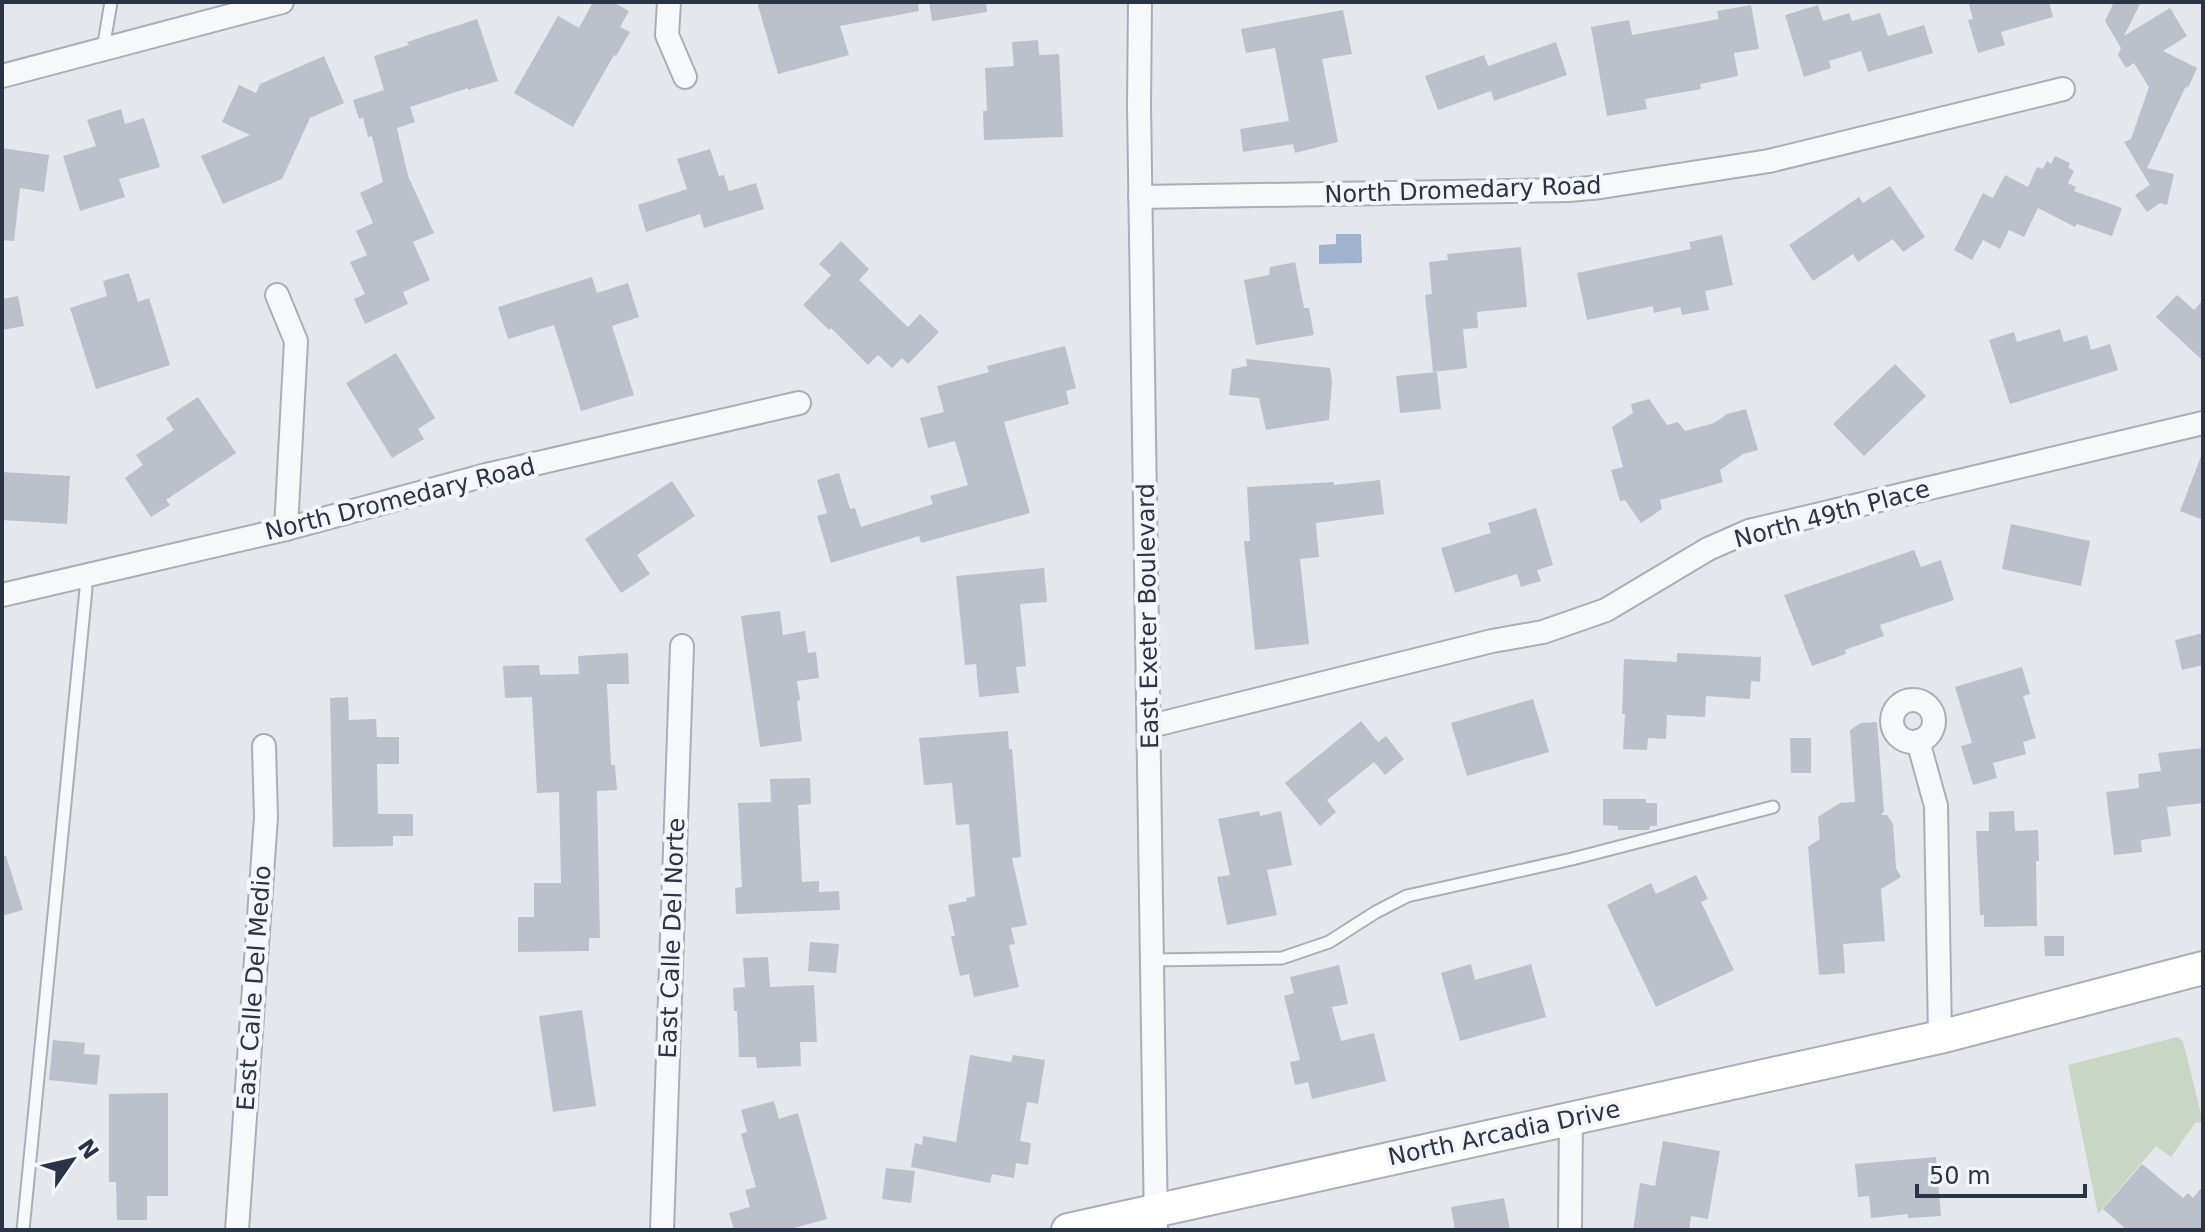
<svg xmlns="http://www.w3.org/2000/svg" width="2205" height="1232" font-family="'DejaVu Sans',sans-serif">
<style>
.green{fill:#c9d6c5}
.water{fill:#9fb4cc}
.building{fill:#bbc0ca}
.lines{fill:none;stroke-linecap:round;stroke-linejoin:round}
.lane-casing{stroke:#a9aeb7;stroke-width:15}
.street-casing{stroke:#a9aeb7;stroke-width:26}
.secondary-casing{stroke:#a9aeb7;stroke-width:36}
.lane{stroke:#f7f8fa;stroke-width:11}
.street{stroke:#f7f8fa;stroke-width:22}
.secondary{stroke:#fff;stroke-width:32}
.labels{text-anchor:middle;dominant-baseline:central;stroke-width:8;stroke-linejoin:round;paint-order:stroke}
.street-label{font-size:24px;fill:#2b3445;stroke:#f4f6f9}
</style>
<rect width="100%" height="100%" fill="#e4e7ec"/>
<polygon class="green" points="2177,1037 2183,1041 2203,1122 2195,1123 2171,1157 2156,1146 2098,1214 2068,1065"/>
<polygon class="water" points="1336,234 1361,234 1362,263 1319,264 1319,245 1336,244"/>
<g class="building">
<polygon points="593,2 613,2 629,11 620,27 630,32 616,56 614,55 573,127 514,93 558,16 579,28"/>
<polygon points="757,2 918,2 919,11 840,26 849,55 778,74"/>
<polygon points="929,2 986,2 987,12 932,21"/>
<polygon points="1968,2 2049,2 2053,17 2001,32 2005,45 1978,53 1968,20 1973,19"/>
<polygon points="2114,2 2141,2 2124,36 2170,8 2187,36 2163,51 2197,68 2189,86 2185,88 2147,168 2174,174 2167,205 2160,203 2147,212 2135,195 2150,185 2124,142 2131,139 2149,87 2134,63 2126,68 2118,55 2121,48 2105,21"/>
<polygon points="1751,5 1759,49 1734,53 1738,76 1700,84 1701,89 1645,99 1647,109 1607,116 1591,27 1629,20 1632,35 1719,19 1717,11"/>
<polygon points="1818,5 1823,21 1849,13 1852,21 1880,13 1888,36 1924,25 1933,53 1868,72 1861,51 1829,61 1831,68 1804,77 1785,15"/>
<polygon points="1343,10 1352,54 1322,59 1338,142 1295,153 1293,144 1243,152 1240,129 1289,121 1275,48 1246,53 1241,29"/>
<polygon points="477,19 498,81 468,90 468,88 410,107 415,122 397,128 408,176 434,233 413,242 430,280 403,292 408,304 365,324 354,299 365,294 350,262 367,255 356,231 373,223 360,193 383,182 372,136 368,137 363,118 359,119 353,100 384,90 374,56 409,45 407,42"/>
<polygon points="1038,40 1039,55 1059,54 1063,137 984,140 983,111 987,111 985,68 1014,66 1012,42"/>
<polygon points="1556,42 1567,75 1494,101 1491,91 1438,110 1425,76 1484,55 1488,66"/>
<polygon points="324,56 344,103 310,118 282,179 223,204 201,156 250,135 222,122 239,85 256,93 260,84"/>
<polygon points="121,109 125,124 144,118 160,167 119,179 125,197 80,211 63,156 96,146 87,120"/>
<polygon points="2,148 49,155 44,192 20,188 14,241 2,240"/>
<polygon points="710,149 719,176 724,175 729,191 756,183 764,209 704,228 700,214 646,232 638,205 687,189 677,159"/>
<polygon points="2055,156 2070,163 2068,167 2074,171 2068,183 2076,187 2074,191 2122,208 2112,236 2077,224 2075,227 2038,208 2024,237 2009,230 2000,249 1983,240 1972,260 1954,250 1983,193 1993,198 2005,175 2028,187 2037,167 2043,169 2047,161 2051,164"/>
<polygon points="1890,186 1925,237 1903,252 1893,239 1858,262 1853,254 1813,281 1789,245 1859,197 1863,203"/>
<polygon points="1722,235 1733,285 1705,291 1709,310 1682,315 1680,307 1654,313 1653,306 1587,320 1577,273 1691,249 1689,242"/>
<polygon points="841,241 869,269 859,280 908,327 920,314 939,332 908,364 902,358 892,368 878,355 868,365 831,328 829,330 803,305 831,275 819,264"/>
<polygon points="1521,247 1527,307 1477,312 1478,328 1463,329 1467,368 1433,372 1425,295 1432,294 1429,262 1448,260 1447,254"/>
<polygon points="1295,262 1304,308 1309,308 1314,335 1256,345 1244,280 1269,275 1270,267"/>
<polygon points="129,273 138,302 149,298 170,365 96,389 70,308 107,296 103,281"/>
<polygon points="592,277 597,293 628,283 639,317 612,326 634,395 581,411 554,325 508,339 498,307"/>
<polygon points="2177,295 2194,310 2203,300 2203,361 2156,317"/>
<polygon points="18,296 24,326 2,330 2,299"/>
<polygon points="2060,329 2064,342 2087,335 2091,350 2110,344 2118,370 2010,404 1989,340 2014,332 2017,342"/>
<polygon points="1065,346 1076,388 1066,391 1069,404 1004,422 1030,513 921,543 919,536 831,563 817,516 827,513 817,480 839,473 850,509 855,508 861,527 933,504 930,496 968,485 955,441 928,448 920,418 944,412 937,386 989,372 987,366"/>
<polygon points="396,353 435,418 418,429 424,439 392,458 346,383"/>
<polygon points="1246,359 1330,368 1332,381 1329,420 1266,430 1259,398 1229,395 1232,369 1247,366"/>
<polygon points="1895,364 1926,396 1864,456 1833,424"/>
<polygon points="1437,372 1441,409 1400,413 1396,376"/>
<polygon points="198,397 236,453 166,500 170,505 151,517 125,478 143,465 136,455 174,430 166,418"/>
<polygon points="1649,399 1667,425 1678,422 1685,431 1714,423 1727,414 1746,409 1758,450 1743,454 1720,470 1723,482 1660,500 1662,509 1641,523 1625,500 1620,501 1611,470 1623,467 1612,427 1633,413 1631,404"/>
<polygon points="2202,454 2203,454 2203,520 2180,511"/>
<polygon points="2,472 70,476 67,524 2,520"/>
<polygon points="1380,480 1384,514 1316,523 1319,557 1300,559 1309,644 1255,650 1244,541 1250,541 1247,487 1334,482 1334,485"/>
<polygon points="672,481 695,516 637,555 650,574 621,593 585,539"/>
<polygon points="1536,508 1553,565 1537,570 1541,581 1521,587 1517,574 1455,593 1441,548 1491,533 1488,523"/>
<polygon points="2011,524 2090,541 2081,586 2002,569"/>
<polygon points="1914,550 1921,567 1941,560 1954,600 1880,625 1884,636 1845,650 1846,654 1812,666 1784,595"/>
<polygon points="1044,568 1047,602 1020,604 1026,666 1016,667 1019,693 979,697 976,664 965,665 956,576"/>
<polygon points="780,611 783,635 805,631 808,653 816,652 819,678 797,681 800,700 797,701 802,741 760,747 741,616"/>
<polygon points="2203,633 2203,665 2182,670 2175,640"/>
<polygon points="628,653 629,684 607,684 611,765 615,765 617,790 597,791 600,938 589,938 589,951 518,952 518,917 534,917 534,883 561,883 559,792 537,793 532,697 505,698 503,666 539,665 540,675 579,674 578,656"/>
<polygon points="1677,653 1761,657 1760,682 1751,681 1750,699 1706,696 1705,717 1667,715 1666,739 1648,738 1647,750 1623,749 1625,714 1622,714 1624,659 1677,662"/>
<polygon points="2022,667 2030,694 2023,696 2036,738 2023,742 2026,754 1993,763 1997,778 1973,785 1961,746 1972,743 1955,687"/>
<polygon points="348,697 349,720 376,719 377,737 399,737 399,764 377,764 378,814 413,814 413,836 393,836 393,846 333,847 330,698"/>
<polygon points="1533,699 1549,752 1467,776 1451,723"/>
<polygon points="1361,721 1378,742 1386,736 1404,759 1385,775 1374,762 1327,800 1336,812 1320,826 1285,783"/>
<polygon points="1877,722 1884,812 1882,813 1882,815 1887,815 1893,824 1896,868 1901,877 1881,889 1885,941 1843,944 1845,973 1819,975 1808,847 1820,839 1818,817 1840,803 1855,802 1850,730 1861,723"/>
<polygon points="1008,731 1009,749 1012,749 1021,857 1012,858 1027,925 1011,928 1015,944 1009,945 1019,987 974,997 969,974 960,976 951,936 955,936 948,905 967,901 966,898 975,896 969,824 956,825 952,783 924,785 919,738"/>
<polygon points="1790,738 1811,738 1811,773 1791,773"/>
<polygon points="2203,748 2203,803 2167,807 2171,836 2141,840 2142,852 2114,855 2106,792 2139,788 2138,774 2161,771 2158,753"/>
<polygon points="810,778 811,804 798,805 802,882 819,881 819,892 839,891 840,910 736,914 735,888 742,887 738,803 771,802 770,779"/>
<polygon points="1603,799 1646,799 1646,803 1657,803 1657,826 1650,826 1649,830 1618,830 1618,826 1603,825"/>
<polygon points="1259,811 1260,816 1281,811 1292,865 1267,870 1277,915 1227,925 1217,877 1230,875 1218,819"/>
<polygon points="2014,811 2015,831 2038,830 2039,861 2036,861 2037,926 1984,927 1984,915 1980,915 1976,831 1989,831 1989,812"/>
<polygon points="2,856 6,856 23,910 2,916"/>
<polygon points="1696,875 1708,899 1701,902 1734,970 1656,1007 1607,905 1651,883 1656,894"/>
<polygon points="2044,936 2064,936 2064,956 2045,956"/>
<polygon points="810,942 839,944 836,973 808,971"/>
<polygon points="768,957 770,987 814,985 817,1042 800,1042 801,1066 757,1068 756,1057 739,1057 737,1011 734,1011 733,988 745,987 743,958"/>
<polygon points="1471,964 1475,980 1531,964 1546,1017 1460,1041 1441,973"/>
<polygon points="1339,965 1348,1004 1332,1007 1341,1041 1374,1033 1386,1081 1312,1099 1308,1082 1295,1085 1290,1062 1300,1060 1284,996 1294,993 1290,977"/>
<polygon points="582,1010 596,1106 553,1112 539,1016"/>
<polygon points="53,1040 85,1043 84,1054 100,1055 97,1085 49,1080"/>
<polygon points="970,1055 1011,1062 1013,1055 1045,1060 1038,1104 1027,1102 1020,1141 1031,1143 1028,1165 1016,1163 1014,1178 992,1174 990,1183 911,1167 915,1143 922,1145 923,1136 956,1142"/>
<polygon points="168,1093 168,1196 147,1196 147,1220 117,1220 116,1182 109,1182 109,1094"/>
<polygon points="774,1101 779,1119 798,1113 827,1219 787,1230 734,1230 729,1213 750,1207 745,1190 756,1187 741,1134 747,1132 741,1110"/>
<polygon points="1663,1141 1720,1151 1708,1219 1691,1216 1689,1230 1633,1230 1640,1183 1655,1186"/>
<polygon points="1936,1157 1941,1216 1908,1218 1908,1214 1871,1218 1869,1196 1858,1197 1855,1164"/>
<polygon points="2142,1164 2183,1198 2188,1193 2193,1198 2203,1186 2203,1230 2127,1230 2103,1209"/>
<polygon points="886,1168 915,1171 911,1203 882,1199"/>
<polygon points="1504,1198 1510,1230 1455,1230 1451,1207"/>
</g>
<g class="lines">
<defs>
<g id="lane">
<polyline points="103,49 111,2"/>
<polyline points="1152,960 1282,958 1329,942 1376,912 1407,896 1572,859 1773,807"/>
<polyline points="23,1230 86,589 84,575"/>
</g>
<g id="street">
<polyline points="669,2 667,35 685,77"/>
<path d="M1140 2 1139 105C1146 480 1152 855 1156 1230"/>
<polyline points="2,76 282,2"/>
<polyline points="1140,197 1569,190 1601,187 1769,161 2063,89"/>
<polyline points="277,295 296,341 286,529"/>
<polyline points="2,595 286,529 486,475 799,403"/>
<circle cx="1913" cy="721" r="21"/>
<polyline points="1151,726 1492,641 1543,632 1606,610 1708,549 1749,531 2203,423"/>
<polyline points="1918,741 1936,806 1940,1037"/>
<polyline points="237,1230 266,817 264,746"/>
<polyline points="662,1230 682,646"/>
<polyline points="1570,1230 1571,1118"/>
</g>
<polyline id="secondary" points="1068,1230 1940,1037 2203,968"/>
</defs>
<use href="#lane" class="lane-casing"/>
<use href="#street" class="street-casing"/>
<use href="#secondary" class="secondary-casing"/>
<use href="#lane" class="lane"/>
<use href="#street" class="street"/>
<use href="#secondary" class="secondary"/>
</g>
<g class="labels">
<g class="street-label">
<text transform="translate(1463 190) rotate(-2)">North Dromedary Road</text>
<text transform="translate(400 499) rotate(-14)">North Dromedary Road</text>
<text transform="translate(1832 514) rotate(-15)">North 49th Place</text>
<text transform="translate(1148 616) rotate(-91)">East Exeter Boulevard</text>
<text transform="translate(672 938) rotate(-88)">East Calle Del Norte</text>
<text transform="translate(254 988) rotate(-86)">East Calle Del Medio</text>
<text transform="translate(1504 1133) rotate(-12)">North Arcadia Drive</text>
</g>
</g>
<rect width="2205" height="1232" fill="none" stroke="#2b3445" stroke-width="8"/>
<g transform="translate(72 1160) rotate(56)" stroke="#f4f6f9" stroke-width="6" paint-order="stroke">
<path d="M0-6L14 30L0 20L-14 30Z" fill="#2b3445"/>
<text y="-12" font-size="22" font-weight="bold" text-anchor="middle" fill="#2b3445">N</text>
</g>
<path d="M1917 1184v12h168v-12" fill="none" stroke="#2b3445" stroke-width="4"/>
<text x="1929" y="1184" font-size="24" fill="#2b3445" stroke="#f4f6f9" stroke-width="6" paint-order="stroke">50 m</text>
</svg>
